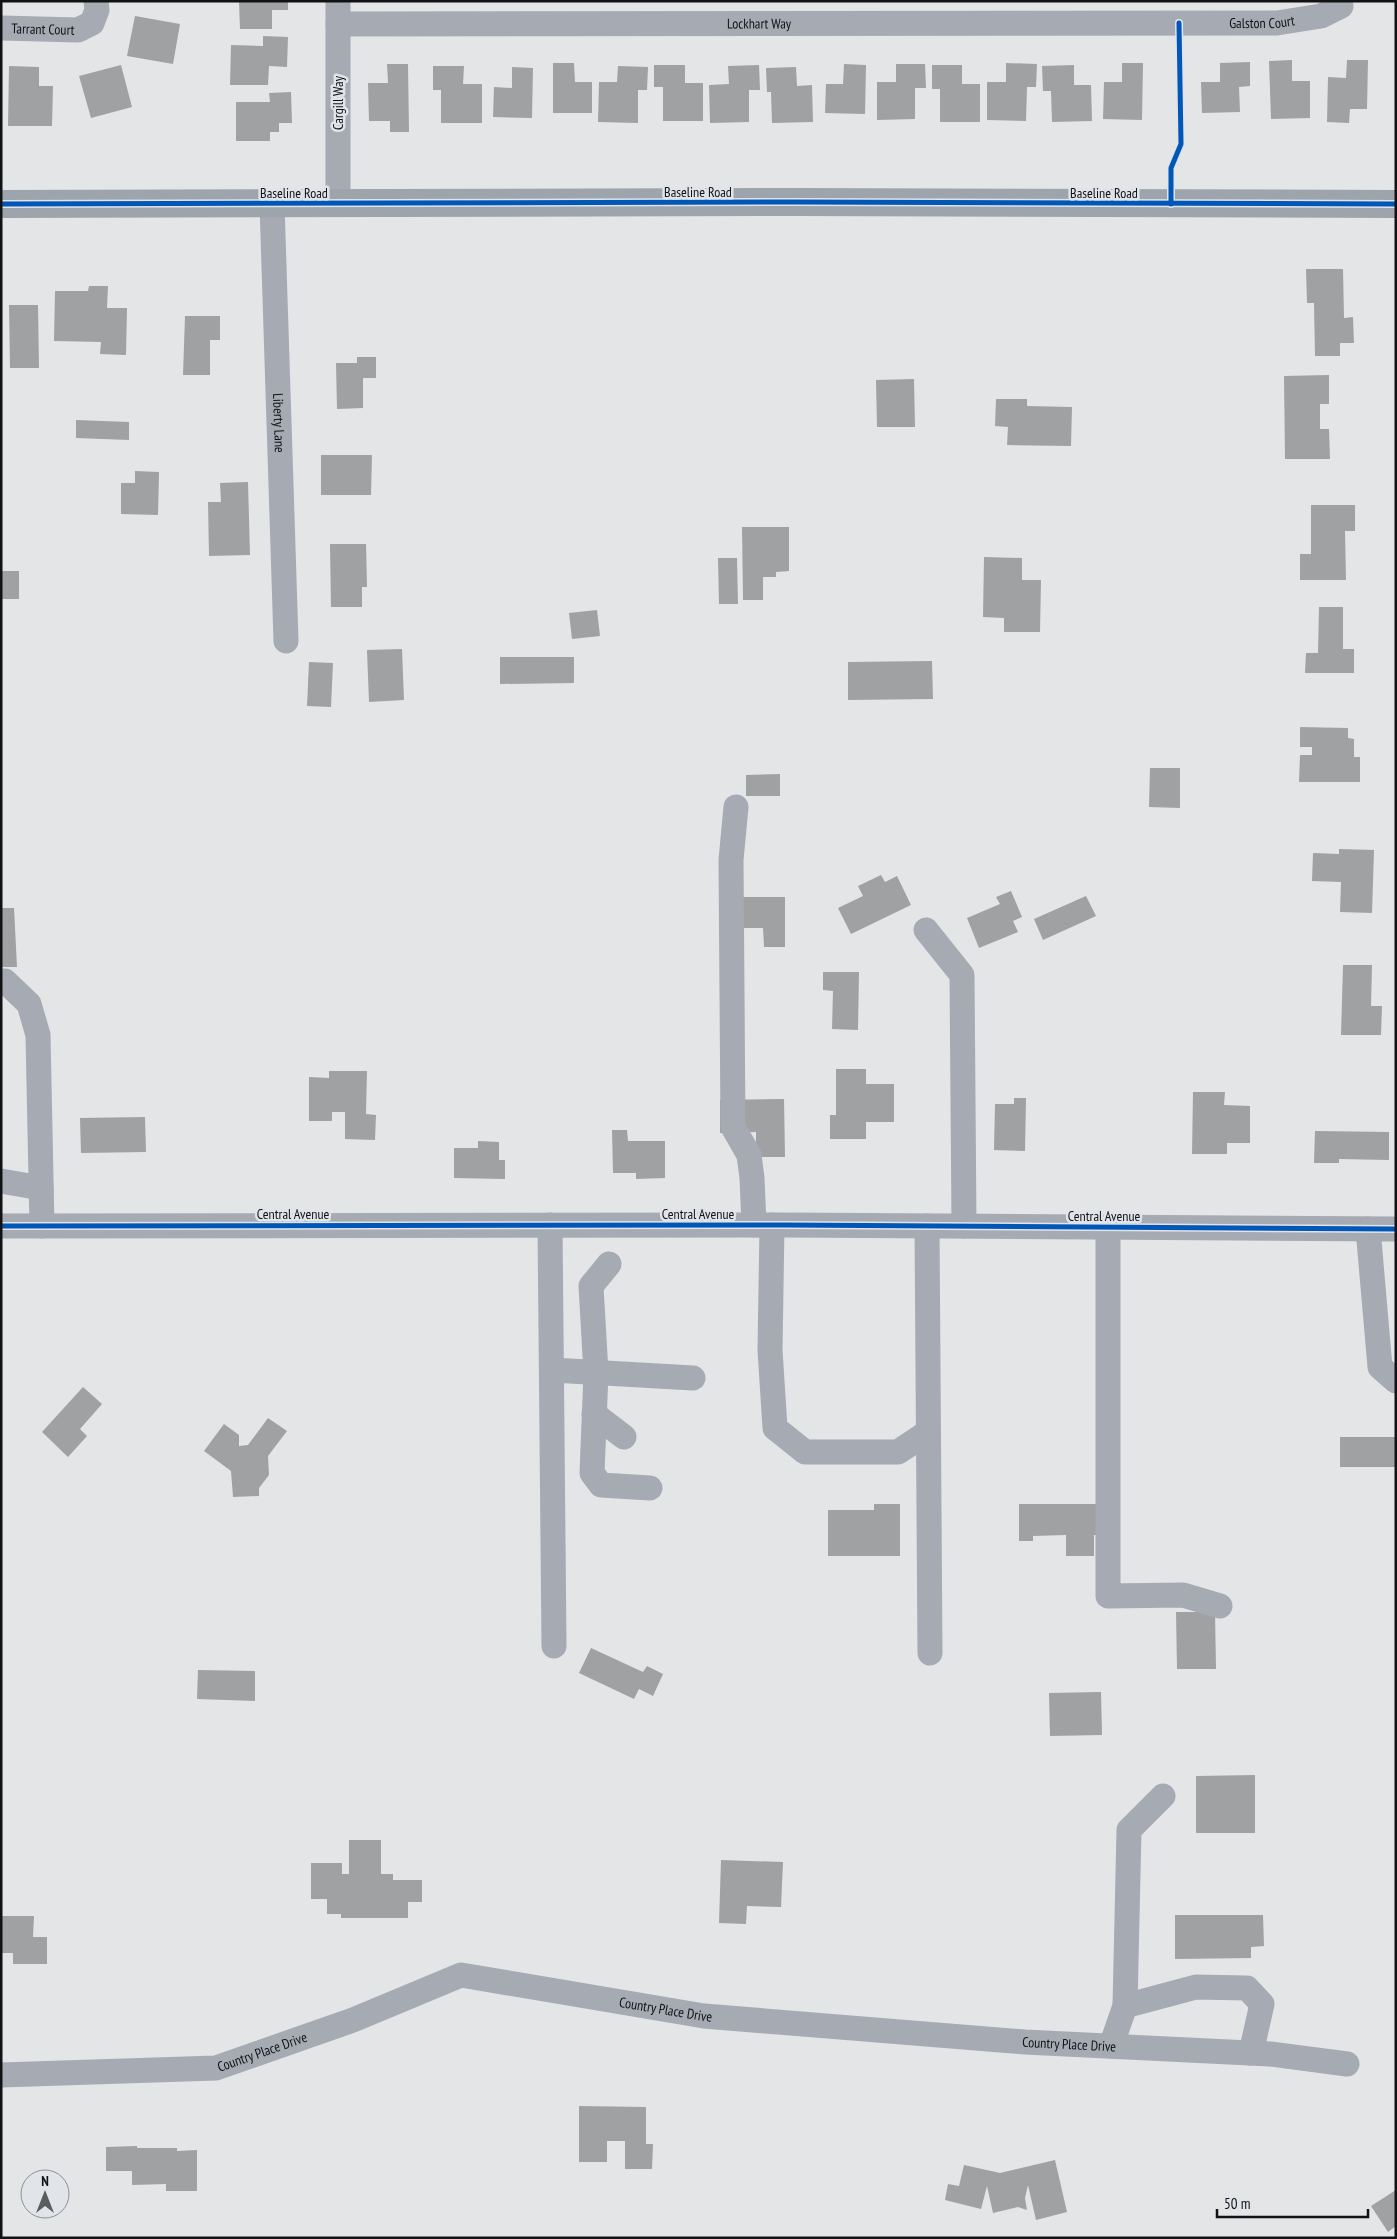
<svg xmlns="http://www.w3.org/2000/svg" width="1397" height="2239" font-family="'PT Sans Narrow',sans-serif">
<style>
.building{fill:#9fa1a2}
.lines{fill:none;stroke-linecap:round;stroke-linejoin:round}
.minor{stroke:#a6aab3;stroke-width:25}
.major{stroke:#9da4ac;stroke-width:28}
.cycleway-casing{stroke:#e1e4e9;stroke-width:8}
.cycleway{stroke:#0057b8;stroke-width:5}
.labels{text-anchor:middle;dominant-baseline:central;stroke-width:5;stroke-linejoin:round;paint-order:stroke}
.street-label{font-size:14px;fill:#111214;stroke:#e1e4e9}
</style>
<rect width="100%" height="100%" fill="#e3e5e7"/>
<g class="building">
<polygon points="239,1 288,1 288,10 272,10 272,29 240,29"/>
<polygon points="135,16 180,24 173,64 127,56"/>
<polygon points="263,36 288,37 287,67 269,66 268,85 230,85 231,45 263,46"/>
<polygon points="1292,60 1292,81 1310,81 1310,118 1271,119 1269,61"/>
<polygon points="1347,60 1368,60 1367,109 1350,109 1349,123 1327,122 1328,77 1346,78"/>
<polygon points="1250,62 1250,86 1239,87 1240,112 1202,113 1201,82 1220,82 1220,63"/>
<polygon points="553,63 574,63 575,82 592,82 592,113 553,113"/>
<polygon points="1006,63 1037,64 1036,87 1027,87 1026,121 987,120 987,82 1006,82"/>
<polygon points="1122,63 1143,63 1142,120 1103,119 1104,82 1122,82"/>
<polygon points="387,64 408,64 409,132 390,132 390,121 369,121 368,83 388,83"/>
<polygon points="844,64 866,65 865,114 825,113 826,84 843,84"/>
<polygon points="896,64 925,64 926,88 915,88 915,119 877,120 877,82 896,82"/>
<polygon points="121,65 132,107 91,118 79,76"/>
<polygon points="654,65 685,65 685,83 703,83 703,121 663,121 663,87 654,87"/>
<polygon points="759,65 760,90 749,90 749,122 710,123 709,85 729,84 728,66"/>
<polygon points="932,65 962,65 962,84 980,84 980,122 940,122 940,89 932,89"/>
<polygon points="1074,65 1074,85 1091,85 1092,121 1052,122 1051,91 1043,91 1042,66"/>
<polygon points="9,66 39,67 39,86 53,86 52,126 8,126"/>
<polygon points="433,66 464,66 463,84 482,84 482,123 441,123 441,90 433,90"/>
<polygon points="618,66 648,67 647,90 638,90 638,123 598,122 599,82 617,82"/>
<polygon points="512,67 533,68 532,118 493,117 494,87 512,88"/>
<polygon points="796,67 797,86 812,85 813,122 772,123 771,92 767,92 766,68"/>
<polygon points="291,92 292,123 279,123 279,132 270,132 270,141 236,141 236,102 270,102 269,93"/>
<polygon points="1306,269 1343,269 1344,318 1353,317 1354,343 1340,343 1340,356 1315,356 1314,303 1307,303"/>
<polygon points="89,286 108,286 107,308 127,308 126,355 100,354 101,342 54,341 55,291 88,291"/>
<polygon points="9,305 38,305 39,368 10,368"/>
<polygon points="185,316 220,316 220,340 210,340 210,375 183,375"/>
<polygon points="357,357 376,357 376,378 363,378 363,408 337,409 336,363 357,363"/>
<polygon points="1329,375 1329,404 1320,404 1320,429 1329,429 1330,459 1285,459 1284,376"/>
<polygon points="914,379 915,427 877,427 876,380"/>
<polygon points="996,399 1027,399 1027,406 1072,407 1071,446 1007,445 1008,427 995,426"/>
<polygon points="76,420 129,422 129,440 76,438"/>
<polygon points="321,455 372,455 371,495 321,495"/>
<polygon points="135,471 159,472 158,515 121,514 121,483 135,483"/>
<polygon points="248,482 250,555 209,556 208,502 221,502 220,483"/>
<polygon points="1311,505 1355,505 1355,531 1345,531 1346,580 1300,580 1300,554 1311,554"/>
<polygon points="742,527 789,527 789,571 776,572 776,577 763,577 763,600 743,600"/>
<polygon points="330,544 366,544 367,587 362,587 362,607 331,607"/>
<polygon points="984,557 1022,558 1022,580 1041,580 1040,632 1004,632 1004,618 983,617"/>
<polygon points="718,558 737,558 738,604 719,604"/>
<rect x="1" y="571" width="18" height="28"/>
<polygon points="1319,607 1343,607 1343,649 1354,649 1354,673 1305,673 1306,653 1318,653"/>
<polygon points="597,610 600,636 572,639 569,613"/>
<polygon points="402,649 404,700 369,702 367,650"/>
<polygon points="500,657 574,657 574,683 500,684"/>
<polygon points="932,661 933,699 848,700 848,662"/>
<polygon points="309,662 333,663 331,707 307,706"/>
<polygon points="1300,727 1348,728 1348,738 1354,739 1354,757 1360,757 1360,782 1299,782 1300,755 1312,755 1312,747 1300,747"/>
<polygon points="1150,768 1180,768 1180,808 1149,807"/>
<polygon points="780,774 780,796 746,796 746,775"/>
<polygon points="1339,849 1374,850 1372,913 1340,912 1341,882 1312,881 1313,853 1339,854"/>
<polygon points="881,875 885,882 897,876 911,905 851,934 838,908 863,896 858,886"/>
<polygon points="1011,891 1022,917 1013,921 1018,932 979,948 967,918 1000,904 996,897"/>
<polygon points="1086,896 1096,916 1043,940 1034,919"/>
<polygon points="740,897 785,897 785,947 764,947 763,928 740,928"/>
<polygon points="1,908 14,908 17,967 1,967"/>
<polygon points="1343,965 1372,965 1371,1006 1382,1006 1381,1035 1341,1035"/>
<polygon points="823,972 859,972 858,1030 832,1029 833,991 823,990"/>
<polygon points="836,1069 866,1069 866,1084 894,1084 894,1122 866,1122 866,1139 830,1139 830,1115 836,1115"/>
<polygon points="329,1071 367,1071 366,1114 376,1115 375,1140 345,1139 345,1112 332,1112 332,1121 309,1121 309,1077 329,1078"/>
<polygon points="1193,1092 1225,1092 1224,1105 1250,1106 1250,1143 1227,1143 1227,1154 1192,1154"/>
<polygon points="1014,1098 1026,1098 1025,1151 994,1150 995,1104 1014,1104"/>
<polygon points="784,1099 785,1157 756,1157 756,1132 720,1133 720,1100"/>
<polygon points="145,1117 146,1152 81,1153 80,1118"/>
<polygon points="612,1130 627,1130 628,1141 665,1141 665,1178 636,1179 636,1173 613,1173"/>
<polygon points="1315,1131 1389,1132 1389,1160 1339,1159 1339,1163 1314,1163"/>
<polygon points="478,1141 499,1142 499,1160 505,1160 505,1179 454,1178 454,1148 478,1148"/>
<polygon points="83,1387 102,1404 80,1429 87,1436 68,1457 42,1432"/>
<polygon points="268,1418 287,1431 268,1456 269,1475 259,1488 259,1496 233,1497 231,1471 204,1451 224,1424 239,1435 239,1446 248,1445"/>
<rect x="1340" y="1437" width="56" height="30"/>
<polygon points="874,1504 900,1504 900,1556 828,1556 828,1510 874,1510"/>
<polygon points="1019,1504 1102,1504 1102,1535 1094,1535 1094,1556 1066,1556 1066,1535 1033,1536 1033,1541 1019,1541"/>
<polygon points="1176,1612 1215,1612 1216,1669 1177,1669"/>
<polygon points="591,1648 643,1672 647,1666 663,1674 653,1696 639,1689 634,1699 579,1673"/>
<polygon points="198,1670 255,1671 255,1701 197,1699"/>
<polygon points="1101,1692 1102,1735 1050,1736 1049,1693"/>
<polygon points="1255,1775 1255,1833 1196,1833 1196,1776"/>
<polygon points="349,1840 381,1840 381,1874 393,1874 393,1880 422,1880 422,1902 408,1902 408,1918 341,1918 341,1914 327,1914 327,1899 311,1899 311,1863 342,1863 342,1874 349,1874"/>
<polygon points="721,1860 783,1862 781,1907 747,1906 746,1924 719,1923"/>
<polygon points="1175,1915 1263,1915 1264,1946 1251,1947 1251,1958 1175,1959"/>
<polygon points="1,1916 34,1916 33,1937 47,1937 47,1964 13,1964 13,1953 1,1953"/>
<polygon points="579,2106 646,2107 646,2144 653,2144 652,2169 625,2169 625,2141 607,2141 607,2162 579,2162"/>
<polygon points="137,2146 137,2148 177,2148 177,2151 197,2150 197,2191 166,2191 166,2184 132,2185 132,2171 106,2171 106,2147"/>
<polygon points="1055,2160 1067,2212 1036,2220 1028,2185 1025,2198 1027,2210 1018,2207 993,2213 987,2186 981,2209 945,2200 948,2184 959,2186 964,2165 1000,2173"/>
<polygon points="1396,2190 1396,2226 1388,2232 1371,2206"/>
</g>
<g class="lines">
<g class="minor">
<polyline points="338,1 338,204"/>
<path id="s1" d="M338 24 1277 23 1321 16 1341 6"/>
<path id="s2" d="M1 28 78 30 92 23 97 10 96 1"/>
<path id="s3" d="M272 204 286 641"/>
<polyline points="736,807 731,860 733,1127 749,1155 752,1178 754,1225"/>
<polyline points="926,930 962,975 964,1226"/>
<polyline points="1,981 5,981 29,1004 38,1035 42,1226"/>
<polyline points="1,1181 41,1188"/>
<polyline points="550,1225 554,1646"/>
<polyline points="772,1225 770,1350 775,1428 805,1452 898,1452 928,1432"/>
<polyline points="1,1226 786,1225 1396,1229"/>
<polyline points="927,1226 930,1653"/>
<polyline points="1108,1227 1108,1596 1183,1595 1220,1606"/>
<polyline points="1368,1229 1380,1367 1396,1381"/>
<polyline points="609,1264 591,1286 596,1373 592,1473 601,1485 650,1488"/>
<polyline points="552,1370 693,1378"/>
<polyline points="594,1414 624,1437"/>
<polyline points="1125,2006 1129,1830 1163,1796"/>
<polyline points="1111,2046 1125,2006 1196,1987 1247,1988 1262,2004 1251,2053"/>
<path id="s4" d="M1 2075 216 2068 353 2020 461 1975 704 2016 1025 2042 1270 2054 1347 2064"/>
</g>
<polyline class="major" points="1,204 796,202 1396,204"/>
<defs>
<g id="cycleway">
<polyline points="1,204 796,202 1396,204"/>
<polyline points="1171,204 1171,168 1181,144 1179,23"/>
<polyline points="1,1226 786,1225 1396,1229"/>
</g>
</defs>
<use href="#cycleway" class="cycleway-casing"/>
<use href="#cycleway" class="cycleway"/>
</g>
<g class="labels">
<g class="street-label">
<text stroke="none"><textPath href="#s1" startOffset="924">Galston Court</textPath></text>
<text stroke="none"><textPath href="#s1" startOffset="421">Lockhart Way</textPath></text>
<text stroke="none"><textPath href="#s2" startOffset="42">Tarrant Court</textPath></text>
<text transform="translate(338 103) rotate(-90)">Cargill Way</text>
<text x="698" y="192">Baseline Road</text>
<text x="294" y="193">Baseline Road</text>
<text x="1104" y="193">Baseline Road</text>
<text stroke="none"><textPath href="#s3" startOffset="219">Liberty Lane</textPath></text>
<text x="293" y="1214">Central Avenue</text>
<text x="698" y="1214">Central Avenue</text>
<text x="1104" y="1216">Central Avenue</text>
<text stroke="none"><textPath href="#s4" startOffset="685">Country Place Drive</textPath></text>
<text stroke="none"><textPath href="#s4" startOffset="1090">Country Place Drive</textPath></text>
<text stroke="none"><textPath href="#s4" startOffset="264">Country Place Drive</textPath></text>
</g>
</g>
<rect width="1397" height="2239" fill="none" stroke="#111214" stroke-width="5"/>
<g transform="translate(45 2194)"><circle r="24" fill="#e1e4e9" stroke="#8e9094"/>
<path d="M0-4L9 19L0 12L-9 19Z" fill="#5a5c5e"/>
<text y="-8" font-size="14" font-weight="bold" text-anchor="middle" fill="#111214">N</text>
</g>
<path d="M1217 2209v8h151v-8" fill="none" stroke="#111214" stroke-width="2.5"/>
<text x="1224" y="2209" font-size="15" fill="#111214" stroke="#e1e4e9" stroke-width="4" paint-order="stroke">50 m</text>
</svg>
